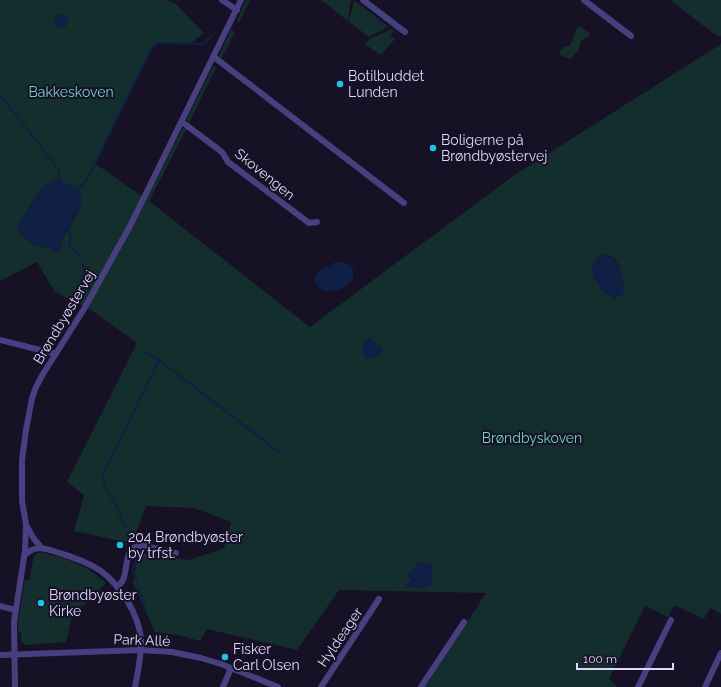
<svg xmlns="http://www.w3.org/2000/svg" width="721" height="687" font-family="Raleway,sans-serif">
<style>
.green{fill:#142e2e;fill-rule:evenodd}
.water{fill:#102045}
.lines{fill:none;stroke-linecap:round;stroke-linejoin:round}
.stream{stroke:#102045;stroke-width:2}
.minor{stroke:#474080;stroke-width:6}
.poi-dot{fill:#13c8ed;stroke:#161125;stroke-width:1.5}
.labels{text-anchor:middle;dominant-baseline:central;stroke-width:4;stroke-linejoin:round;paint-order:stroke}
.poi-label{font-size:14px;fill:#dfd8fc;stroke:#161125;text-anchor:start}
.park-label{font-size:14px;fill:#69d7c3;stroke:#161125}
.street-label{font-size:14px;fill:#dfd8fc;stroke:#161125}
</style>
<rect width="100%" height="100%" fill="#161125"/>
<g class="green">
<path d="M0 0H167L176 4 204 33 191 43H158L151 49 96 164 146 199 182 129 187 128 149 201 310 327 513 176 721 44V614L710 608 704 619 674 605 668 617 645 606 609 679 617 687H425L486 593 339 590 297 650 207 629 200 641 179 635 155 632 133 583 138 552 190 560 224 548 231 522 194 508 146 506 134 538 125 542 74 531 84 495 67 482 137 343 91 310 55 292 37 262 0 281ZM81 208 60 243 63 246 55 252 51 248 35 245 20 234ZM602 254C622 256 621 273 624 288ZM369 338 380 346 376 357 367 358 363 343ZM420 562 432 572 420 588 415 587 411 588 406 584 410 583V579L408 576 416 565Z"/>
<polygon points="246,0 250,0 239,23 238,23 237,20"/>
<polygon points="321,0 351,0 350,5 349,5 349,7 350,7 348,21"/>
<polygon points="354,0 380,20 378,22 379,23 381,21 388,27 369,37 349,22"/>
<polygon points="670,0 721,0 721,36 717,36"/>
<path d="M579 26 590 33 589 37 581 40 579 50 570 59 560 55 559 53 563 47 570 46C574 39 573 32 579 26Z"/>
<polygon points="391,29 394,31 390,35 395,39 382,54 379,54 365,44 370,38 377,36"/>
<polygon points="231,30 235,32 221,59 219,55"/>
<polygon points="217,66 189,123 187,118 213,67"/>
<path d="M39 552C67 559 84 563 106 583L82 607 74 606 66 642 25 645 21 641V632L18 631V620L25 580H29L34 556Z"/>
</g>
<g class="water">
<circle cx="61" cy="21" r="7"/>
<polygon points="59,179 81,192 81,208 67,230 69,232 66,232 60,242 63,247 55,253 51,248 35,245 20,234 17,226 41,187"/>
<polygon points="602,254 608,255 620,265 624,288 623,294 615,299 602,291 593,276 592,265 598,256"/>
<path d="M337 262C361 261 358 286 337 290 334 291 328 292 325 291 320 290 317 284 314 280 316 271 321 267 331 267L333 263Z"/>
<path d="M366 338C373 339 379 344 383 350L380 356 365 358C362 351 361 343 366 338Z"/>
<path d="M420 562 430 564 433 568 431 576C436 583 430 589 422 588 420 588 418 587 415 587 412 587 408 588 405 588L404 586 410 582V579L408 577 416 565Z"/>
</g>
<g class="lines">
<g class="stream">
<polyline points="0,95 59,170 59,179"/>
<polyline points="78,190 88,178 151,49 158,43 203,44 212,35"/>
<polyline points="69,232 71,234 69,245 74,251 83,257"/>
<polyline points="83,264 84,294"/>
<polyline points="144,351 159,360 280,453"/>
<path d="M126 527C122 521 120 514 117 507 112 497 103 488 102 476L159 360"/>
<polyline points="137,554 133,571 145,607"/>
</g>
<g class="minor">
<polyline points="222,0 237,10"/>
<polyline points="363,0 405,32"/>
<polyline points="584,0 631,36"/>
<polyline points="214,57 404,203"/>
<polyline points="182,122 222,152 228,162 309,223 317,222"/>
<polyline points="0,340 56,354"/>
<polyline points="26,525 34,539 42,548"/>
<path d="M25 555C35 544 47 549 59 553 73 557 89 563 101 571 121 586 138 614 141 638 142 654 138 671 135 687"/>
<path d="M117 587C119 585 122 583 123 580 128 569 124 544 142 546 153 547 165 551 176 553"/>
<polyline points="0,606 15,610"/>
<polyline points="0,655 141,650 172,652 201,658 221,664 278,687"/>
<polyline points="15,687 14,622 25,551 26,524 22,501 22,460 26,430 32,398 36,387 43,374 84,309 130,226 241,0"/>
<polyline points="223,687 231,668"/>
<polyline points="321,687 379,599"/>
<polyline points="421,687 464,622"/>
<polyline points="638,687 671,620"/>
<polyline points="705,687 721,653"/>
</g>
</g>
<g class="poi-dot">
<circle cx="340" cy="84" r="4"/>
<circle cx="433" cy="148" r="4"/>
<circle cx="120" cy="545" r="4"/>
<circle cx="41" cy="603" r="4"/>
<circle cx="225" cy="657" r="4"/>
</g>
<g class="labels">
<g class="poi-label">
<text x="348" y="76">Botilbuddet<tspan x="348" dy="16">Lunden</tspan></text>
<text x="441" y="140">Boligerne på<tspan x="441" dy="16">Brøndbyøstervej</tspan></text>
<text x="128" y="537">204 Brøndbyøster<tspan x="128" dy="16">by trfst.</tspan></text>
<text x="49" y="595">Brøndbyøster<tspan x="49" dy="16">Kirke</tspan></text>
<text x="233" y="649">Fisker<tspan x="233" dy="16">Carl Olsen</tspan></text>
</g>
<g class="park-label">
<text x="71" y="92">Bakkeskoven</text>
<text x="532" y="438">Brøndbyskoven</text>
</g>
<g class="street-label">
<text transform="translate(265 174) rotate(39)">Skovengen</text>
<text transform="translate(64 317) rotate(-59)">Brøndbyøstervej</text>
<text transform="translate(340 637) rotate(-56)">Hyldeager</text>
<text transform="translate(142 640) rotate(2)">Park Allé</text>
</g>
</g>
<path d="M577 663v6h96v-6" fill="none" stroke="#dfd8fc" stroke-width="2"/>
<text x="583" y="663" font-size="12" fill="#dfd8fc" stroke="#161125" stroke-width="3" paint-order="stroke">100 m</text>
</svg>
